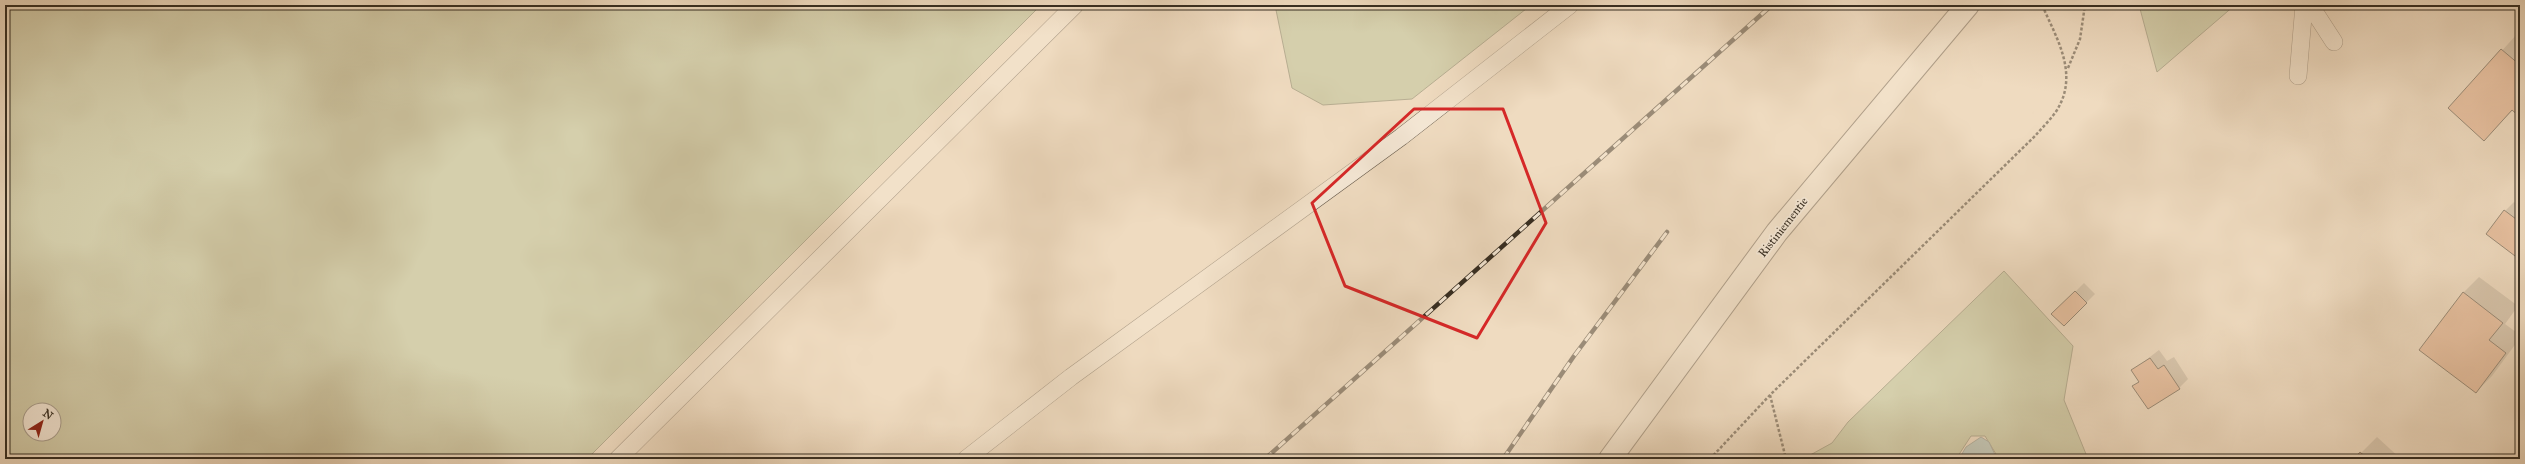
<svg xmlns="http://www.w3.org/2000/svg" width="2525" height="464" font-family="'IM FELL Great Primer',serif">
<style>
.green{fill:#b5c195;stroke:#76785c;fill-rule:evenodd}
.water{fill:#9abab8;stroke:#72827c}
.shadow{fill:#0003}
.building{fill:#e2a781;stroke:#372e22}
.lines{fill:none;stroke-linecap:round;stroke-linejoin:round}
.service-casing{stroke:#65594a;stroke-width:18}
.tertiary-casing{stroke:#65594a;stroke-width:24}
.path{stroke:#372e22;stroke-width:2.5;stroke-dasharray:3 2;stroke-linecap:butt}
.service{stroke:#f5e8d6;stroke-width:17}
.tertiary{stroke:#f5e8d6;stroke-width:22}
.rail-casing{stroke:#372e22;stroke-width:4.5}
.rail{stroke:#f5e8d6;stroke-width:3;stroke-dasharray:9;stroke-linecap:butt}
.marked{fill:none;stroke:#d62828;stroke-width:3;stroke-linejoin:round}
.labels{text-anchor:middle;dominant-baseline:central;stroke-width:3.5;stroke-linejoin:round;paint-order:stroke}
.street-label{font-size:12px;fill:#372e22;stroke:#f5e8d6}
</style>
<rect width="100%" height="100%" fill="#efdbc0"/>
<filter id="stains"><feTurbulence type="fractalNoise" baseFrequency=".005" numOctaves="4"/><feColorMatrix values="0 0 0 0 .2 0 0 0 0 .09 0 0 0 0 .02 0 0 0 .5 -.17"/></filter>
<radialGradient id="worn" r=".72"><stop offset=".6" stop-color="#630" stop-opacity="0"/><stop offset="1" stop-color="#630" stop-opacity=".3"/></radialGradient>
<g class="green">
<path d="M5 5H1041L587 459H5ZM30 410H54V434H30Z"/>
<polygon points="1275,5 1531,5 1412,99 1323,105 1292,88"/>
<polygon points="2139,5 2235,5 2157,72"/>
<polygon points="2004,271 2073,346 2064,400 2088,459 1999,459 1985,436 1971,436 1956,459 1803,459 1832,443 1848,422"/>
</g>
<polygon class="water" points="1981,437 1989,442 1997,459 1959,459 1966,447"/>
<g class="shadow">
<polygon points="2518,33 2520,35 2520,116 2513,110 2484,140 2450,108"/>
<polygon points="2514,202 2520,207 2519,258 2505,211"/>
<polygon points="2479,277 2518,306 2505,324 2520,335 2520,338 2492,376 2476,392 2463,293"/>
<polygon points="2084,283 2095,294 2064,325 2053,314"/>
<polygon points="2159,350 2167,361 2174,357 2188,379 2179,388 2134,386 2140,380 2133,370"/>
<polygon points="2377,437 2401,459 2355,459"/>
</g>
<g class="building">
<polygon points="2501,49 2520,65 2520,117 2512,110 2484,141 2448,108"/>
<polygon points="2504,210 2520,222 2519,259 2486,234"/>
<polygon points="2075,291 2087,303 2064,326 2051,314"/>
<polygon points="2463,292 2503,323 2489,340 2506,353 2476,393 2419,350"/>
<polygon points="2150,358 2158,369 2164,365 2180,389 2148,409 2132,386 2139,382 2131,370"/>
<polygon points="2360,452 2368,459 2354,459"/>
</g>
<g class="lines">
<defs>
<g id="service">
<polyline points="2310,5 2334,42"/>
<polyline points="2298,76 2304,5"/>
<polyline points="618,459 1075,5"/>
<polyline points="966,459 1071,377 1401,137 1570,5"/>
</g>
<polyline id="tertiary" points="1610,459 1777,232 1968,5"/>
</defs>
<use href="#service" class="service-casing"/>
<use href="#tertiary" class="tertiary-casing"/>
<g class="path">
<polyline points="2068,68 2080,39 2085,5"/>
<polyline points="1770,395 1786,459"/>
<path d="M1710 459 1770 395 2035 136C2042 128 2051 119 2057 110 2079 74 2057 39 2042 5"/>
</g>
<use href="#service" class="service"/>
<use href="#tertiary" class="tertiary"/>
<defs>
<g id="rail">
<polyline points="1265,459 1772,5"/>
<polyline points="1503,459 1574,356 1667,232"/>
</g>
</defs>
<use href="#rail" class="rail-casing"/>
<use href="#rail" class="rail"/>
</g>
<path d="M0 0H2525V464H0ZM1414 109H1503L1546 223 1477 338 1345 286 1312 203Z" fill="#efdbc0" fill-opacity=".55" fill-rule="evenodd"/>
<path class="marked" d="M1414 109H1503L1546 223 1477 338 1345 286 1312 203Z"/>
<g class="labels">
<g class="street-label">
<text transform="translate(1783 227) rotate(-52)">Ristiniementie</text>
</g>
</g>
<rect width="2525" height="464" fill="none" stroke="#efdbc0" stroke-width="20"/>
<rect x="6" y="6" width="2513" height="452" fill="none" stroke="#372e22" stroke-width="2"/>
<rect x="10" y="10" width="2505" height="444" fill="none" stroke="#372e22"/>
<g transform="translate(42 422) rotate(37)"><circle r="19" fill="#f5e8d6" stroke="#a99e8e"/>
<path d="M0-3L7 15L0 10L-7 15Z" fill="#8f2418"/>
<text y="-6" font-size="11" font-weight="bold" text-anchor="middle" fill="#372e22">N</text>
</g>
<rect width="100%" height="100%" filter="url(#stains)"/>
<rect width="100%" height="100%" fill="url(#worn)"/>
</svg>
